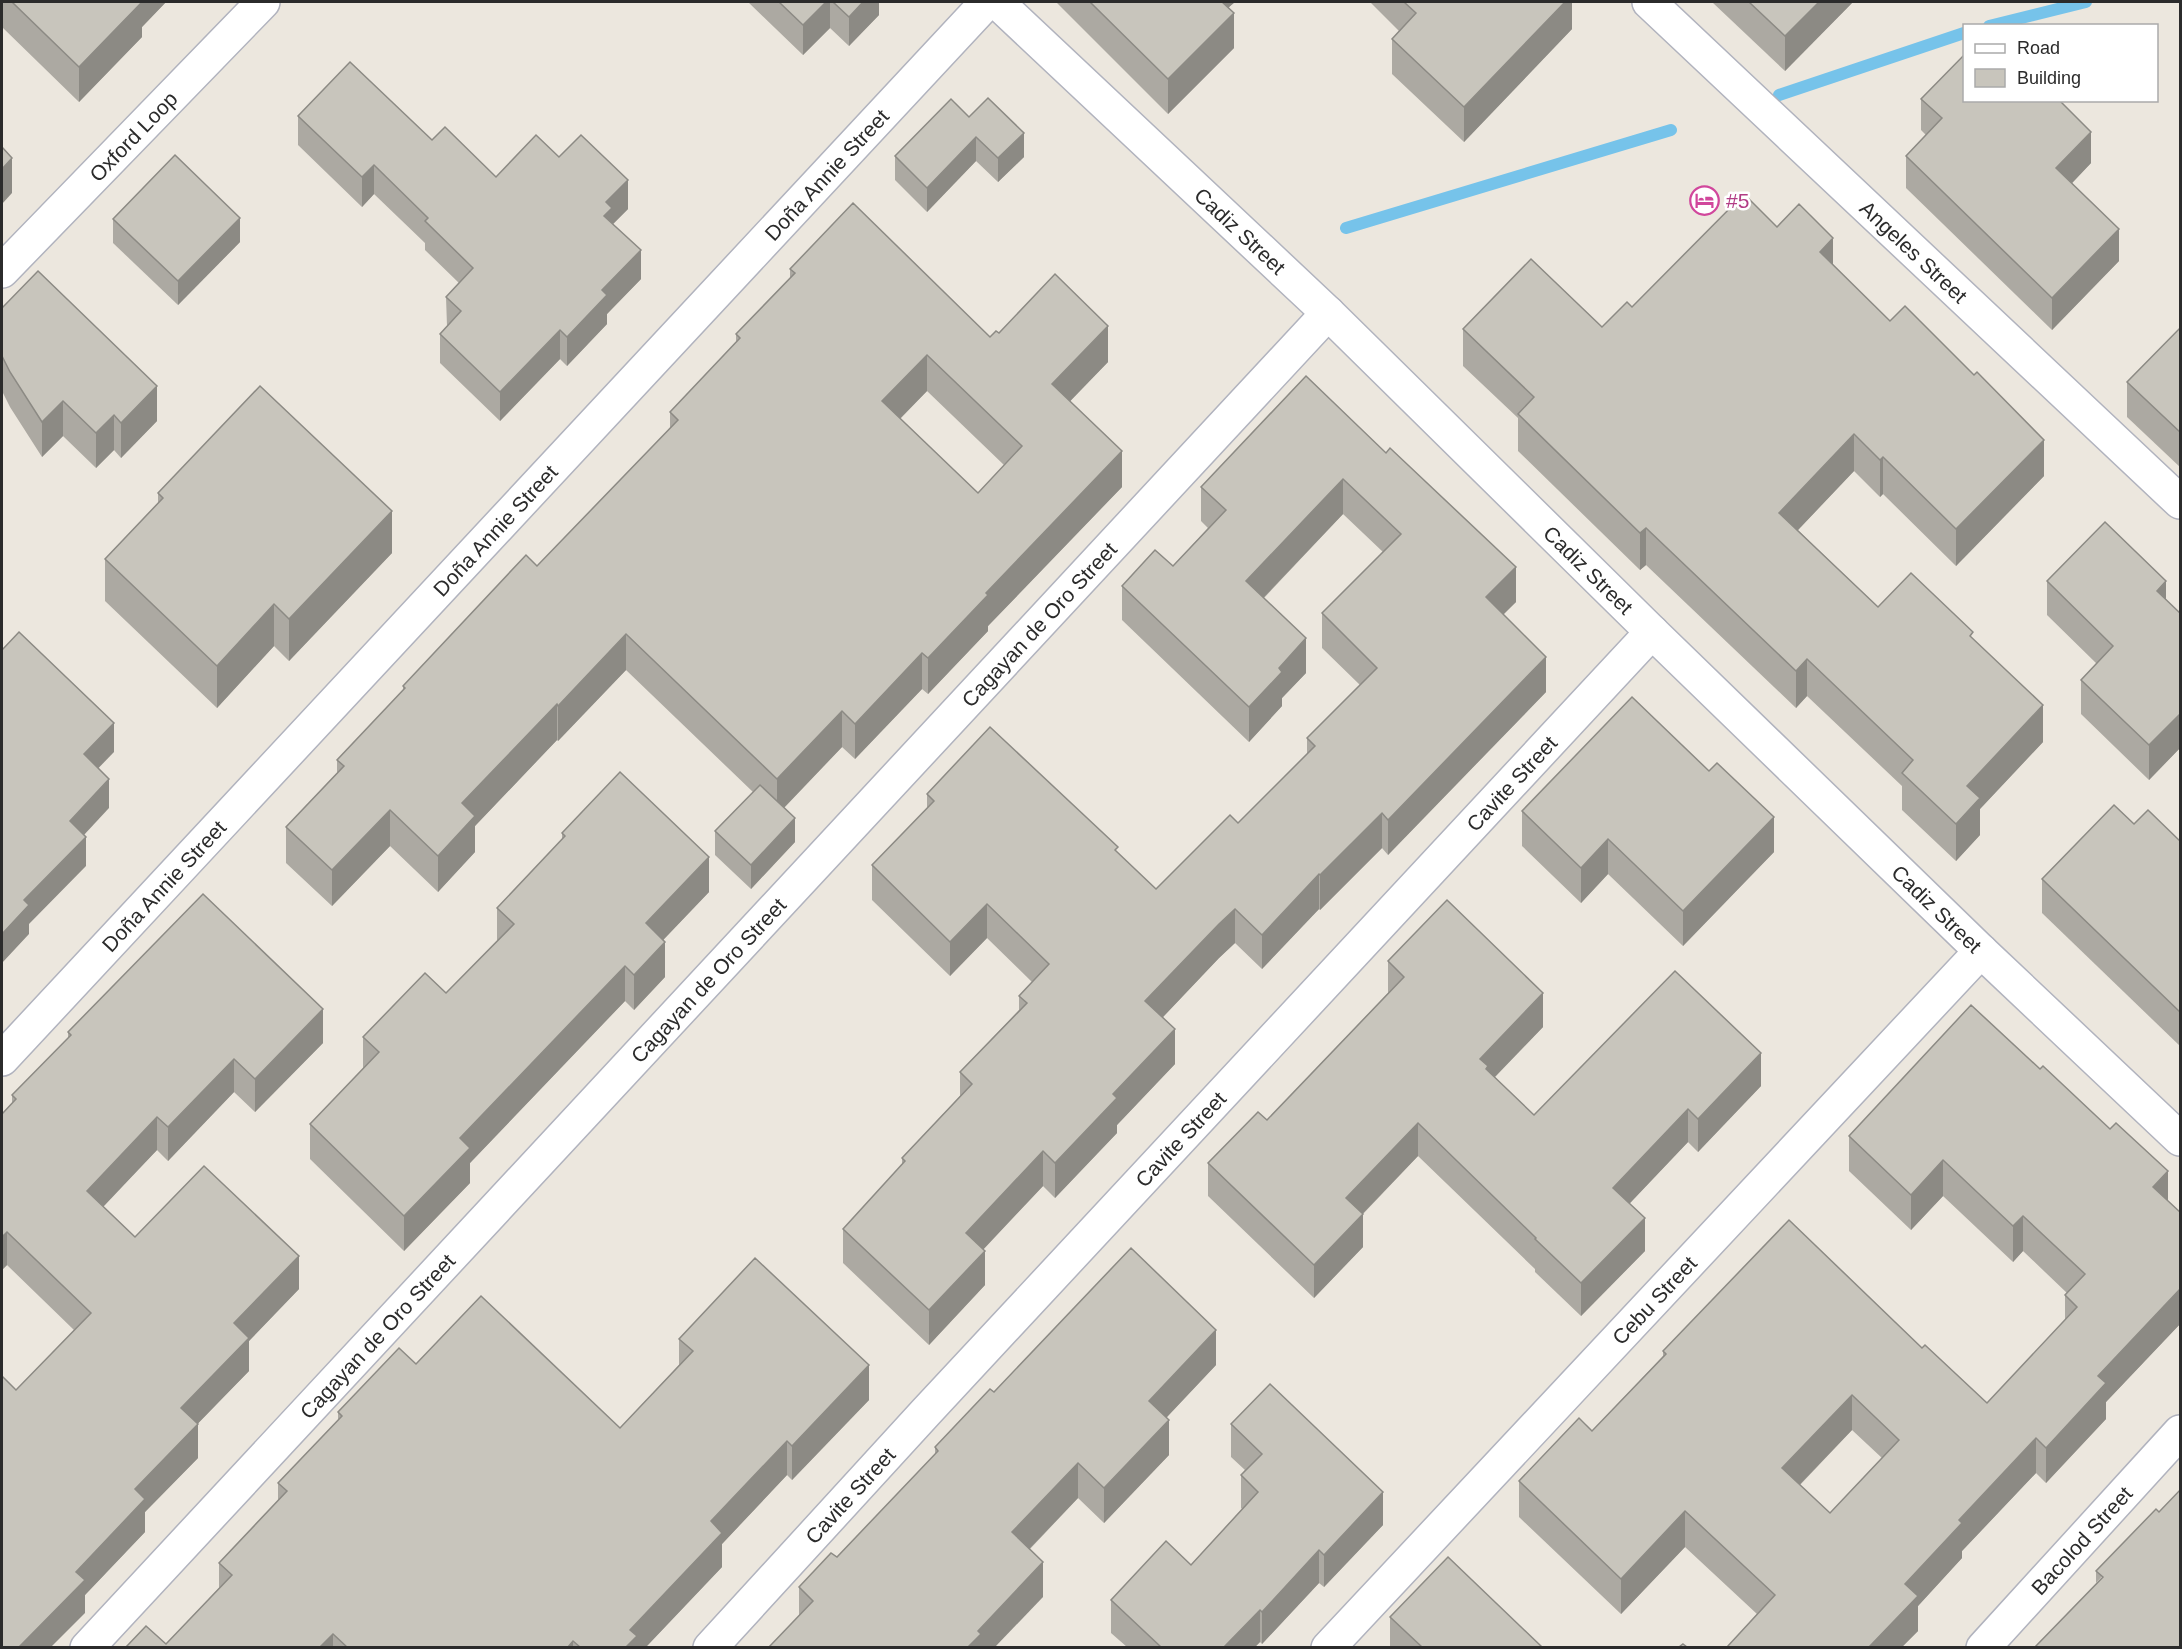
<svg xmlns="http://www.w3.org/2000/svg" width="2182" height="1649" font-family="Helvetica,sans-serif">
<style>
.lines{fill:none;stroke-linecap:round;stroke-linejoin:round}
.stream{stroke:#76c3ea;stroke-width:12}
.minor-casing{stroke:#b1b3be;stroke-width:36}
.minor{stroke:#fff;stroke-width:33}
.wall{fill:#aca9a2;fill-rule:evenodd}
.shaded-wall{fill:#8c8a84}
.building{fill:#c8c5bc;stroke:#8c8a84;stroke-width:1.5;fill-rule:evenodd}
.labels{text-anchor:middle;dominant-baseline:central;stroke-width:5;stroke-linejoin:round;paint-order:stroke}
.street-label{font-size:21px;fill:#2b2b2b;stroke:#fff}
.hotel-label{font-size:21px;fill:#b23c85;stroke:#fff;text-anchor:start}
</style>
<rect width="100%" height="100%" fill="#ece7de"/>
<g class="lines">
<g class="stream">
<polyline points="1989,26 2086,2"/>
<polyline points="1779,95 1964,33"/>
<polyline points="1346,228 1671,130"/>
</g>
<defs>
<g id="minor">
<path id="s1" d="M997 2 1328 313 1652 632 1981 951 2180 1139"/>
<path id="s2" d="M1649 2 2180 502"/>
<path id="s3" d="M2 271 263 2"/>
<path id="s4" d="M2 1059 987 2"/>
<path id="s5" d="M87 1648 1328 313"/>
<path id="s6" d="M710 1648 926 1412 1652 632"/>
<path id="s7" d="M1328 1648 1981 951"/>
<path id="s8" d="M1983 1648 2180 1432"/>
</g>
</defs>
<use href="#minor" class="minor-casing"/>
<use href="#minor" class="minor"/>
</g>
<g class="wall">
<polygon points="2,2 166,2 142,27 142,37 79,102 2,27"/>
<polygon points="748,2 879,2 879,15 849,46 830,28 803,55"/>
<polygon points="1056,2 1235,2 1229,7 1234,48 1168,114"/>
<polygon points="1370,2 1572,2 1572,29 1464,142 1392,74 1392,39 1399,31"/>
<polygon points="1712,2 1853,2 1785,71"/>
<polygon points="1921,99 2091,163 2072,183 2119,261 2052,330 1906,188 1906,156 1926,135 1921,130"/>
<polygon points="298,116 432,140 496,177 559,157 628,209 613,224 641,279 607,314 607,324 567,366 560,359 500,421 440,363 440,334 447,326 446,297 459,283 425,250 425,243 374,194 362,207 298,145"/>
<polygon points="969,117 1024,157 998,182 976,161 927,212 895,180 895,156"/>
<polygon points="113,219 240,242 178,305 113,243"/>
<polygon points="1777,227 1833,265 2044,476 1956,566 1883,494 1880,497 1854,471 1798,530 1878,607 1973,639 2043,742 1980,809 1980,835 1956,861 1902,810 1902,786 1807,696 1796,708 1646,565 1640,570 1518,451 1518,418 1463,366 1463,329 1602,327 1632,307"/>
<path d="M790 269 990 337 999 333 1108 362 1070 401 1122 487 988 626V631L928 694 922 689 855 759 842 747 784 808 795 842 751 889 715 855V831L753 792 626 670 558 741 557 740 475 826V852L438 892 390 846 332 906 286 863V827L337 773V760L403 691V686L537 566 670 428V412L736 343V334L790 278ZM927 391 1004 465 978 493 900 419Z"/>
<polygon points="2,308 157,421 121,458 114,450 96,468 63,436 42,457 10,407 2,391"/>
<polygon points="2181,327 2181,468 2127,417 2127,382"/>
<polygon points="1306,376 1516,602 1503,614 1546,692 1388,855 1382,848 1320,910 1319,909 1262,969 1235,943 1219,958 1163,1017 1175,1064 1117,1125 1117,1133 1055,1198 1043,1186 983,1249 985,1285 929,1345 843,1263 843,1229 902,1165 902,1158 960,1096 960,1072 1019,1010 1019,996 1032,982 987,938 950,976 872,900 872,865 927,809 927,794 1118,853 1156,889 1238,823 1307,754 1307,738 1360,685 1322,648 1322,613 1383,552 1343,514 1264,598 1306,673 1282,698 1282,706 1249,742 1122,620 1122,586 1173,566 1208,528 1201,521 1201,487"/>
<polygon points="158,493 392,553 289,661 274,646 217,708 105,601 105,559 158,503"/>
<polygon points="2047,581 2166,601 2181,614 2181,747 2149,780 2081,714 2081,680 2097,664 2047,615"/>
<polygon points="1522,811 1774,852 1683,946 1608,874 1581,903 1522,846"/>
<polygon points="2134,824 2181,842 2181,1047 2042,913 2042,879"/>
<polygon points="562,833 709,892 663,940 665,977 634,1010 625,1001 470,1163 470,1183 404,1251 310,1159 310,1124 363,1069 363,1037 446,993 497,941 497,908 562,840"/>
<polygon points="1388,961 1543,1027 1495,1077 1534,1115 1761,1086 1698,1152 1688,1142 1629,1204 1645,1251 1581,1316 1535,1272 1535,1269 1418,1156 1363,1214 1363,1247 1314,1298 1208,1196 1208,1163 1267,1120 1388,993"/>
<polygon points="68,1032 323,1043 255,1112 234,1092 168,1161 157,1150 103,1206 135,1237 299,1289 249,1341 249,1371 197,1424 198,1458 145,1512 145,1532 85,1595 85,1613 16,1390 74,1330 7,1265 3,1269 2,1267 2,1114 12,1103 12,1095 68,1038"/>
<path d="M1849 1136 2168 1201 2181 1213V1323L2106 1402V1419L2046 1483 2036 1473 1962 1551V1558L1918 1606V1631L1902 1647H1727L1757 1614 1685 1547 1621 1614 1519 1517V1481L1592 1431 1663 1356V1351L1922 1348 1987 1403 2065 1320V1295L2067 1293 2023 1251 2013 1262 1943 1196 1911 1230 1849 1171ZM1852 1430 1882 1458 1830 1513 1800 1485Z"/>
<polygon points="679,1339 869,1400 792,1480 787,1475 722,1544 722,1567 646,1647 126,1647 166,1644 219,1588 219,1563 278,1501 278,1483 338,1420 338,1412 416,1364 620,1428 679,1365"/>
<polygon points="1216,1365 1167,1417 1169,1455 1104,1523 1078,1498 1030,1549 1043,1597 799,1616 799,1587 837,1557 935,1454 935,1447 994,1392"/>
<polygon points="1231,1424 1383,1525 1324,1587 1319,1583 1262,1644 1260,1642 1255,1647 1127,1647 1111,1633 1111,1600 1191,1565 1242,1509 1241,1508 1241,1475 1245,1470 1231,1457"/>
<polygon points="2159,1512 2096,1583 2096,1571"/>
<polygon points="1390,1617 1542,1647 1390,1647"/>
</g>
<g class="shaded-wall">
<polygon points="137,2 166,2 142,27 142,37 79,102 79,67"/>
<polygon points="826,2 830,2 830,28 803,55 803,25"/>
<polygon points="863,2 879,2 879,15 849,46 849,17"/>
<polygon points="1218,2 1235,2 1229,7 1229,18 1234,13 1234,48 1168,114 1168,79"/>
<polygon points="1565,2 1572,2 1572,29 1464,142 1464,107"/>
<polygon points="1819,2 1853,2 1785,71 1785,36"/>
<polygon points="2091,132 2091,163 2056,200 2056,168"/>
<polygon points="1024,133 1024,157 998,182 998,158"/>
<polygon points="976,137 976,161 927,212 927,188"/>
<polygon points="12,158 12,193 2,204 2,169"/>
<polygon points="374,165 374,194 362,207 362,177"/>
<polygon points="628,180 628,209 612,225 604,216 606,202"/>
<polygon points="240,218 240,242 178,305 178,281"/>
<polygon points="2119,229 2119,261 2052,330 2052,298"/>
<polygon points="1833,238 1833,275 1820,252"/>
<polygon points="641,250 641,279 607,314 607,324 567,366 567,337 602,290"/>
<polygon points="1108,326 1108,362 1052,420 1052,384"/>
<polygon points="560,330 560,359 500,421 500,392"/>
<polygon points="927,355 927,391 882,437 882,401"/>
<polygon points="157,386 157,421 121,458 121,423"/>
<polygon points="63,401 63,436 42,457 42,422"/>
<polygon points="114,415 114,450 96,468 96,433"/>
<polygon points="1854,434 1854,471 1779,550 1779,513"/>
<polygon points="2044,440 2044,476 1956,566 1956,529"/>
<polygon points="1122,451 1122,487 988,626 988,631 928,694 928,658 986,593"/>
<polygon points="1883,457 1883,494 1880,497 1880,460"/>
<polygon points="1343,479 1343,514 1246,616 1246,581"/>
<polygon points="392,511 392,553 289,661 289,619"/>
<polygon points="1646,528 1646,565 1640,570 1640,533"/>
<polygon points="1516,567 1516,602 1486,632 1486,597"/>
<polygon points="2166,581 2166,615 2157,591"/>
<polygon points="274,604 274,646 217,708 217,666"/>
<polygon points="626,634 626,670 558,741 558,706"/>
<polygon points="1306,638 1306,673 1282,698 1282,706 1249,742 1249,707 1279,668"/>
<polygon points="922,653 922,689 855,759 855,724"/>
<polygon points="1546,657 1546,692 1388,855 1388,820"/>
<polygon points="1807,659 1807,696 1796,708 1796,671"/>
<polygon points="557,704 557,740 475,826 475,852 438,892 438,856 462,803"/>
<polygon points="2043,705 2043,742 1980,809 1980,835 1956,861 1956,824 1967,786"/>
<polygon points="842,711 842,747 777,815 777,779"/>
<polygon points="2181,713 2181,747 2149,780 2149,745"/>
<polygon points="114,723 114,752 84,783 84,754"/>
<polygon points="109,779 109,808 70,850 70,821"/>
<polygon points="390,810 390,846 332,906 332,870"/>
<polygon points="1382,813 1382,848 1320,910 1320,875"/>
<polygon points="1774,817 1774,852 1683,946 1683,911"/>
<polygon points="795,818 795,842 751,889 751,865"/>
<polygon points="86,837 86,866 29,924 29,934 2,963 2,934 24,900"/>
<polygon points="1608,839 1608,874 1581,903 1581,868"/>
<polygon points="709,857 709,892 646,958 646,923"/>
<polygon points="1319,874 1319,909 1262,969 1262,935"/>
<polygon points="987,904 987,938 950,976 950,942"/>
<polygon points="1235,909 1235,943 1219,958 1145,1036 1145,1001 1219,924"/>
<polygon points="665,942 665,977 634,1010 634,975"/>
<polygon points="625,966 625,1001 470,1163 470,1183 404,1251 404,1216 460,1138"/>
<polygon points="1543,993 1543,1027 1488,1084 1480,1059"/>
<polygon points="323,1009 323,1043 255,1112 255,1079"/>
<polygon points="1175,1029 1175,1064 1117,1125 1117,1133 1055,1198 1055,1163 1113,1094"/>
<polygon points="1761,1053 1761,1086 1698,1152 1698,1119"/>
<polygon points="234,1059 234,1092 168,1161 168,1127"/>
<polygon points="1688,1109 1688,1142 1613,1221 1613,1188"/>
<polygon points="157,1117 157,1150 87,1224 87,1191"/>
<polygon points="1418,1123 1418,1156 1346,1231 1346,1198"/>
<polygon points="1043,1151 1043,1186 966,1268 966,1233"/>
<polygon points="1943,1160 1943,1196 1911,1230 1911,1195"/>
<polygon points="2168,1171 2168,1206 2153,1187"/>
<polygon points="1363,1214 1363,1247 1314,1298 1314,1265"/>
<polygon points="2023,1216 2023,1251 2013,1262 2013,1226"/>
<polygon points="1645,1218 1645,1251 1581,1316 1581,1283"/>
<polygon points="7,1232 7,1265 3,1269 3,1236"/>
<polygon points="985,1251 985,1285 929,1345 929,1310"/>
<polygon points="299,1256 299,1289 249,1341 249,1371 181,1441 181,1408 234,1323"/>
<polygon points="2181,1288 2181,1323 2106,1402 2106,1419 2046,1483 2046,1448 2098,1376"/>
<polygon points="1216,1330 1216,1365 1149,1436 1149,1401"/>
<polygon points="869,1365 869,1400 792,1480 792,1446"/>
<polygon points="1852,1395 1852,1430 1782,1503 1782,1468"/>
<polygon points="1169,1420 1169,1455 1104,1523 1104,1488"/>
<polygon points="198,1424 198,1458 145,1512 145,1532 85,1595 85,1613 51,1647 19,1647 76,1572 135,1489"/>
<polygon points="2036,1438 2036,1473 1962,1551 1962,1558 1918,1606 1918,1631 1902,1647 1869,1647 1905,1584 1959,1520"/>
<polygon points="787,1441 787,1475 722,1544 722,1567 646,1647 626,1647 630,1630 711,1521"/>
<polygon points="1078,1463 1078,1498 1012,1567 1012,1532"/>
<polygon points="1383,1492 1383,1525 1324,1587 1324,1555"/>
<polygon points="1685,1511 1685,1547 1621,1614 1621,1579"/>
<polygon points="1319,1550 1319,1583 1262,1644 1262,1612"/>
<polygon points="1043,1562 1043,1597 995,1647 968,1647 978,1631"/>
<polygon points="1260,1610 1260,1642 1255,1647 1224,1647"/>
<polygon points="333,1634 333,1647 320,1647"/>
<polygon points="573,1641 573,1647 568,1647"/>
</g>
<g class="building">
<polygon points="12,2 142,2 79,67"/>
<polygon points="779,2 826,2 803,25"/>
<polygon points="833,2 863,2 849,17"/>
<polygon points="1090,2 1222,2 1234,13 1168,79"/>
<polygon points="1404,2 1565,2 1464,107 1392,39 1416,13"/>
<polygon points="1749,2 1819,2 1785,36"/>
<polygon points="1965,54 1965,100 2059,100 2091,132 2056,168 2119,229 2052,298 1906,156 1942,118 1921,99"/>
<polygon points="350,62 432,140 445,127 496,177 536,135 559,157 581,135 628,180 606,202 612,208 604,216 641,250 602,290 607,295 567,337 560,330 500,392 440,334 461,311 446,297 473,268 425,221 428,218 374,165 362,177 298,116"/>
<polygon points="988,98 1024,133 998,158 976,137 927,188 895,156 951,99 969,117"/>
<polygon points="2,147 12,158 2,169"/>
<polygon points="175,155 240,218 178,281 113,219"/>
<polygon points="1744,194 1777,227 1799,204 1833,238 1820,252 1890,321 1905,306 1974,375 1977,372 2044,440 1956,529 1883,457 1880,460 1854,434 1779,513 1878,607 1911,573 1973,632 1970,636 2043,705 1967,786 1980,798 1956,824 1902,773 1913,760 1807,659 1796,671 1646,528 1640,533 1518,414 1534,397 1463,329 1531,259 1602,327 1627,302 1632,307"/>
<path d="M853 203 990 337 996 331 999 333 1055 274 1108 326 1052 384 1122 451 986 593 988 595 928 658 922 653 855 724 842 711 777 779 626 634 558 706 557 704 462 803 475 816 438 856 390 810 332 870 286 827 344 766 337 760 405 688 403 686 526 555 537 566 678 420 670 412 740 338 736 334 795 273 790 269ZM927 355 1022 446 978 493 882 401Z"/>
<polygon points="38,271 157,386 121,423 114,415 96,433 63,401 42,422 10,372 2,356 2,308"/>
<polygon points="2181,327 2181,433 2127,382"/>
<polygon points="1306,376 1386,453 1390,448 1516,567 1486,597 1546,657 1388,820 1382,813 1320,875 1319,874 1262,935 1235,909 1219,924 1145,1001 1175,1029 1113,1094 1117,1098 1055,1163 1043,1151 966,1233 985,1251 929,1310 843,1229 905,1161 902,1158 972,1084 960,1072 1027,1003 1019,996 1049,964 987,904 950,942 872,865 934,801 927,794 990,727 1118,847 1115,850 1156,889 1230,815 1238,823 1315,746 1307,738 1377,668 1322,613 1401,534 1343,479 1246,581 1306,638 1279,668 1282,672 1249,707 1122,586 1155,550 1173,566 1226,510 1201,487"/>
<polygon points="260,386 392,511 289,619 274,604 217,666 105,559 163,498 158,493"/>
<polygon points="2105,522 2166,581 2157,591 2181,614 2181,713 2149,745 2081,680 2113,646 2047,581"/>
<polygon points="19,632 114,723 84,754 109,779 70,821 86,837 24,900 29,905 2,934 2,650"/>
<polygon points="1632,697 1709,771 1717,763 1774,817 1683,911 1608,839 1581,868 1522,811"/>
<polygon points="620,772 709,857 646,923 665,942 634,975 625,966 460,1138 470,1148 404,1216 310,1124 379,1052 363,1037 425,973 446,993 514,924 497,908 565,836 562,833"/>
<polygon points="760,785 795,818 751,865 715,831"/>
<polygon points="2114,805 2134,824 2148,810 2181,842 2181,1013 2042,879"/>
<polygon points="203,894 323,1009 255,1079 234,1059 168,1127 157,1117 87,1191 135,1237 204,1166 299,1256 234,1323 249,1338 181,1408 198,1424 135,1489 145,1499 76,1572 85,1580 19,1647 2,1647 2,1376 16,1390 91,1313 7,1232 3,1236 2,1234 2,1114 16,1099 12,1095 71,1035 68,1032"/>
<polygon points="1447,900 1543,993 1480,1059 1488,1066 1486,1069 1534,1115 1675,971 1761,1053 1698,1119 1688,1109 1613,1188 1645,1218 1581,1283 1535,1239 1536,1238 1418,1123 1346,1198 1363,1214 1314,1265 1208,1163 1258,1112 1267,1120 1404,977 1388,961"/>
<path d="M1971 1005 2040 1069 2043 1066 2110 1129 2116 1123 2168 1171 2153 1187 2181 1213V1288L2098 1376 2106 1383 2046 1448 2036 1438 1959 1520 1962 1523 1905 1584 1918 1596 1869 1647H1727L1775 1595 1685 1511 1621 1579 1519 1481 1579 1418 1592 1431 1666 1354 1663 1351 1789 1220 1922 1348 1925 1345 1987 1403 2077 1307 2065 1295 2085 1274 2023 1216 2013 1226 1943 1160 1911 1195 1849 1136ZM1852 1395 1899 1440 1830 1513 1782 1468Z"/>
<polygon points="1131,1248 1216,1330 1149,1401 1169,1420 1104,1488 1078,1463 1012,1532 1043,1562 978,1631 981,1634 968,1647 769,1647 813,1601 799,1587 831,1553 837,1557 938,1451 935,1447 990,1389 994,1392"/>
<polygon points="755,1258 869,1365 792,1446 787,1441 711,1521 722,1533 630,1630 637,1636 626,1647 580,1647 573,1641 568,1647 347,1647 333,1634 320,1647 126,1647 146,1626 166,1644 232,1575 219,1563 287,1491 278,1483 342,1416 338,1412 399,1348 416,1364 481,1296 620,1428 693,1351 679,1339"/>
<polygon points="1270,1384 1383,1492 1324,1555 1319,1550 1262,1612 1260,1610 1224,1647 1161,1647 1111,1600 1166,1541 1191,1565 1258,1492 1241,1475 1262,1454 1231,1424"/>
<polygon points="2181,1489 2181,1647 2035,1647 2103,1577 2096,1571 2156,1509 2159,1512"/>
<polygon points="1448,1557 1542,1647 1422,1647 1390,1617"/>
<polygon points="1683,1644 1687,1647 1679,1647"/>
</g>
<defs>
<symbol id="hotel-ring" viewBox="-11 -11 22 22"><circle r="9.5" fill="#fff" stroke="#d1479c" stroke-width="1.5"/><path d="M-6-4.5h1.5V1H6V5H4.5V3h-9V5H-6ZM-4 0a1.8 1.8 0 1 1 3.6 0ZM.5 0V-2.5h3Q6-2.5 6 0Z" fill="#d1479c"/></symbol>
</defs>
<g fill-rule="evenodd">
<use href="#hotel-ring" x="1688" y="184" width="33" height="33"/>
</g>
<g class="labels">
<g class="street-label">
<text stroke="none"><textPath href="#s3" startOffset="188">Oxford Loop</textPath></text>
<text stroke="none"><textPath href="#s4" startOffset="1209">Doña Annie Street</textPath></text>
<text stroke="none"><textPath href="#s1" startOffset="334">Cadiz Street</textPath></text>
<text stroke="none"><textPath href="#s2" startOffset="364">Angeles Street</textPath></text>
<text stroke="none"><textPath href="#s4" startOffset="723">Doña Annie Street</textPath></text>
<text stroke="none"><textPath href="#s1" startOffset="820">Cadiz Street</textPath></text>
<text stroke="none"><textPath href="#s5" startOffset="1398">Cagayan de Oro Street</textPath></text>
<text stroke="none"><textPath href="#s6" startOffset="1179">Cavite Street</textPath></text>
<text stroke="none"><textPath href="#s4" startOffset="237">Doña Annie Street</textPath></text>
<text stroke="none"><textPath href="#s1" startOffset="1306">Cadiz Street</textPath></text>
<text stroke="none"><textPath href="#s5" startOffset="912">Cagayan de Oro Street</textPath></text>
<text stroke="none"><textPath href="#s6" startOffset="693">Cavite Street</textPath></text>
<text stroke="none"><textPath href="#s7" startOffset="477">Cebu Street</textPath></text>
<text stroke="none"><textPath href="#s5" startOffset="426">Cagayan de Oro Street</textPath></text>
<text stroke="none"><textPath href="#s6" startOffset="207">Cavite Street</textPath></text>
<text stroke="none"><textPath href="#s8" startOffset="146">Bacolod Street</textPath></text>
</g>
<g class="hotel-label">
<text x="1726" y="200">#5</text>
</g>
</g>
<rect width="2182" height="1649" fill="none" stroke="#2b2b2b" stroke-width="6"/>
<rect x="1963" y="24" width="195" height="78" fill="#ffffff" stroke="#aaaaaa" stroke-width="1.5"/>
<rect x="1975" y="44" width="30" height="9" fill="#ffffff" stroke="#aaaaaa" stroke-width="1.5"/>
<text x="2017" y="54" font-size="18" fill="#2b2b2b">Road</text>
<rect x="1975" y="69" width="30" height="18" fill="#c8c5bc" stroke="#aaaaaa" stroke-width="1.5"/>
<text x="2017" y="84" font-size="18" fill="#2b2b2b">Building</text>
</svg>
